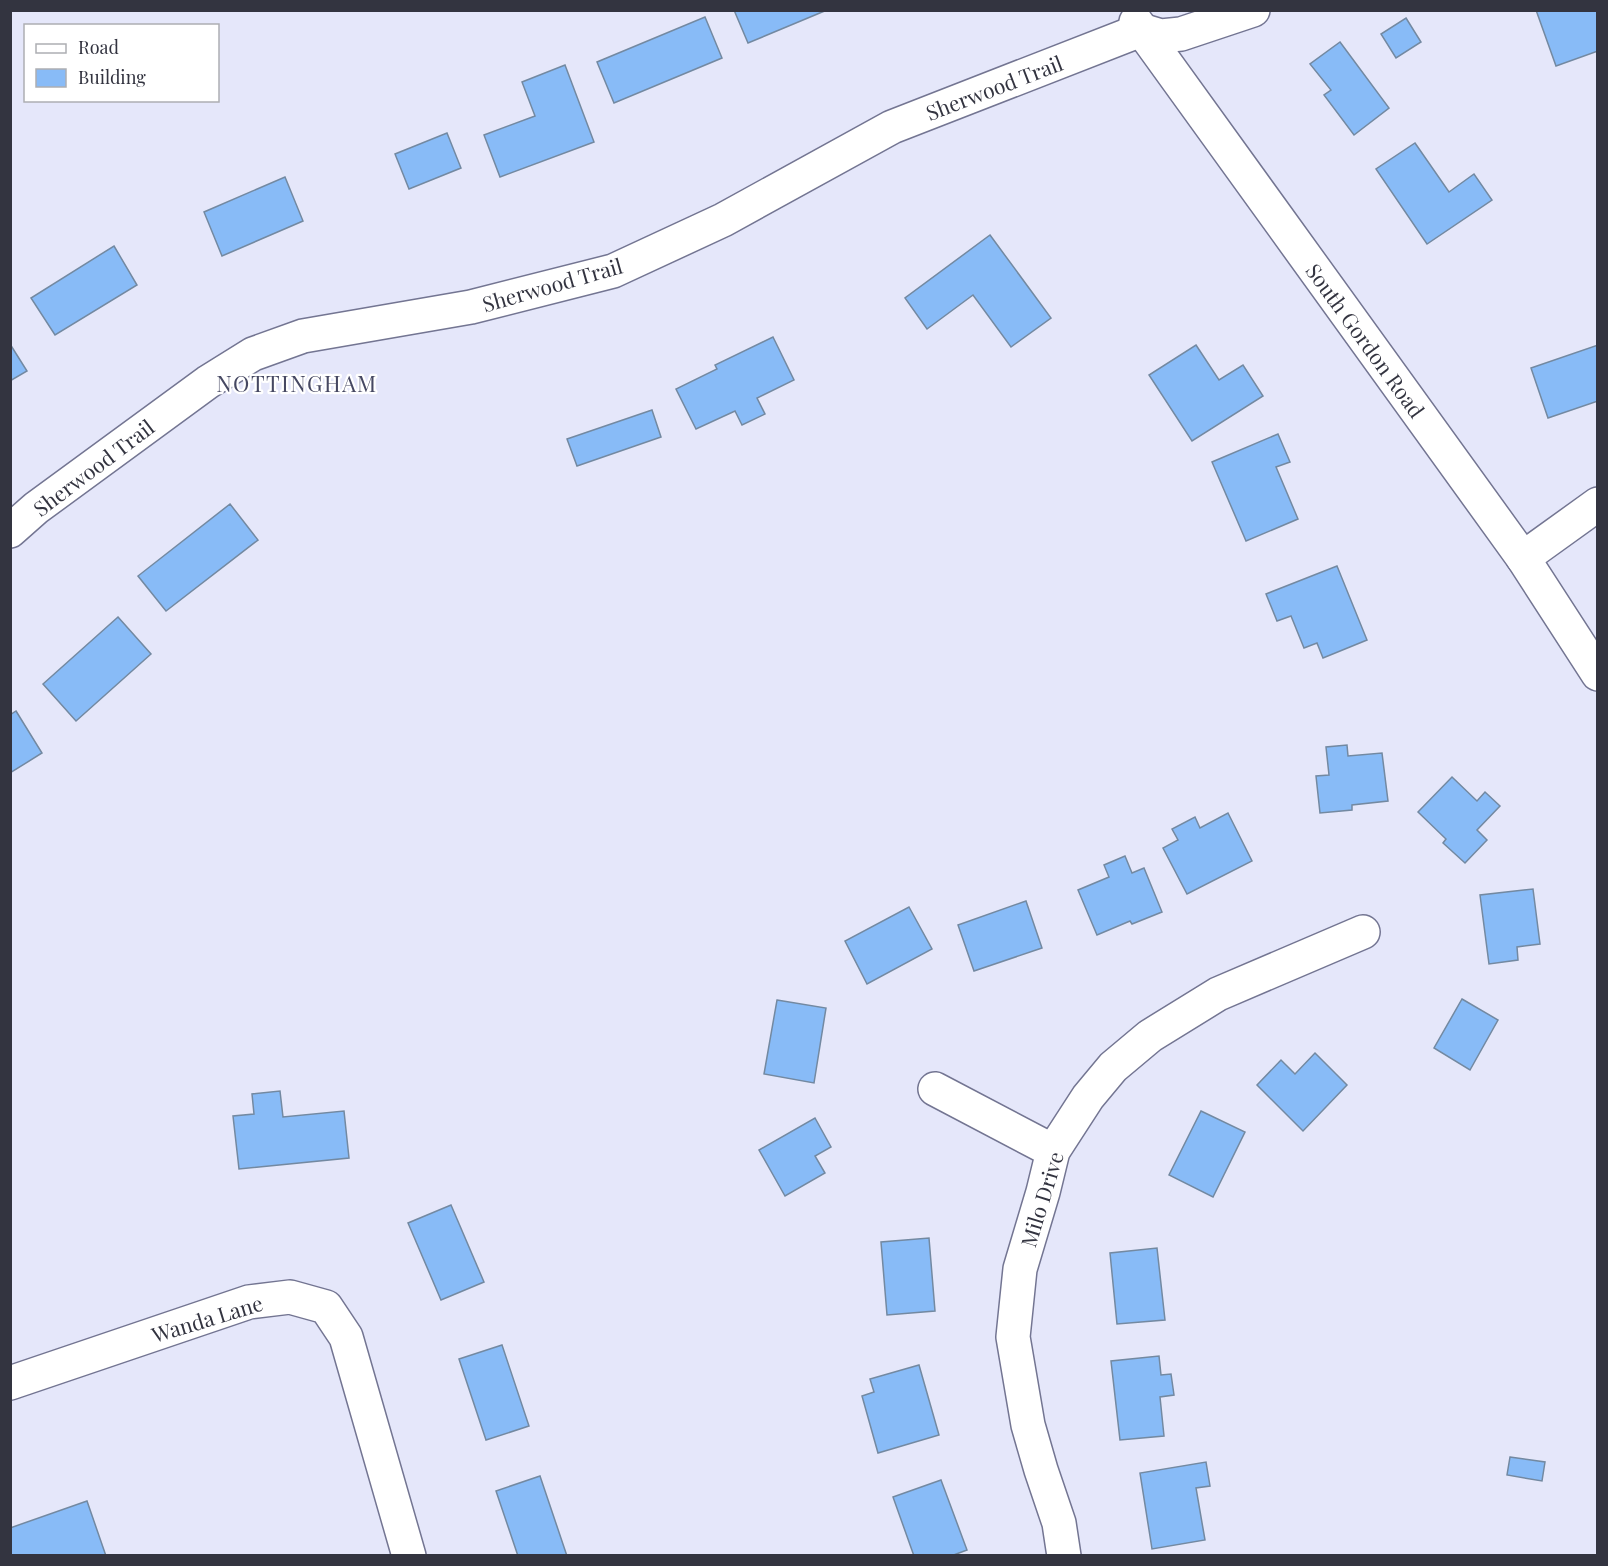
<svg xmlns="http://www.w3.org/2000/svg" width="1608" height="1566" font-family="'Playfair Display',serif">
<style>
.building{fill:#88bbf7;stroke:#7389a1;stroke-width:1.5}
.lines{fill:none;stroke-linecap:round;stroke-linejoin:round}
.minor-casing{stroke:#737592;stroke-width:36}
.minor{stroke:#fff;stroke-width:33}
.labels{text-anchor:middle;dominant-baseline:central;stroke-width:4.5;stroke-linejoin:round;paint-order:stroke}
.street-label{font-size:21px;fill:#333440;stroke:#fff}
.neighbourhood-label{font-size:22px;letter-spacing:1.5px;fill:#464862;stroke:#fff}
</style>
<rect width="100%" height="100%" fill="#e5e7fa"/>
<g class="building">
<polygon points="734,10 827,10 748,43"/>
<polygon points="1536,10 1598,10 1598,51 1556,66"/>
<polygon points="705,17 722,58 614,103 597,62"/>
<polygon points="1406,18 1421,42 1396,58 1381,34"/>
<polygon points="1340,42 1389,108 1354,135 1324,95 1331,90 1310,64"/>
<polygon points="565,65 594,142 500,177 484,135 535,116 522,82"/>
<polygon points="447,133 461,168 409,189 395,154"/>
<polygon points="1415,143 1449,192 1474,174 1492,200 1427,244 1376,169"/>
<polygon points="285,177 303,221 222,256 204,212"/>
<polygon points="990,235 1051,318 1011,347 973,295 927,329 905,298"/>
<polygon points="114,246 137,285 55,335 31,298"/>
<polygon points="773,337 794,380 757,398 765,414 742,425 735,411 696,429 676,389 717,369 715,365"/>
<polygon points="10,344 27,371 10,381"/>
<polygon points="1196,345 1219,380 1243,365 1263,396 1192,441 1149,375"/>
<polygon points="1598,345 1598,401 1548,418 1531,368"/>
<polygon points="652,410 661,437 577,466 567,439"/>
<polygon points="1278,434 1290,462 1276,467 1298,519 1246,541 1212,462"/>
<polygon points="230,504 258,540 166,611 138,576"/>
<polygon points="1337,566 1367,640 1323,658 1317,643 1304,648 1291,616 1277,621 1266,594"/>
<polygon points="118,617 151,654 76,721 43,684"/>
<polygon points="16,711 42,753 10,773 10,715"/>
<polygon points="1347,745 1348,756 1382,753 1388,801 1352,805 1352,810 1320,813 1316,776 1329,775 1326,747"/>
<polygon points="1452,777 1477,801 1485,792 1500,806 1477,830 1487,840 1465,863 1443,843 1446,839 1418,812"/>
<polygon points="1228,813 1252,861 1187,894 1163,848 1178,840 1172,829 1195,817 1200,828"/>
<polygon points="1125,856 1132,873 1144,868 1162,912 1132,924 1130,921 1097,935 1078,890 1109,877 1104,865"/>
<polygon points="1533,889 1540,944 1517,947 1518,960 1489,964 1480,895"/>
<polygon points="1026,901 1042,948 974,971 958,925"/>
<polygon points="909,907 932,949 867,984 845,941"/>
<polygon points="1462,999 1498,1020 1470,1070 1434,1048"/>
<polygon points="777,1000 826,1008 814,1083 764,1074"/>
<polygon points="1315,1053 1347,1085 1303,1131 1257,1085 1281,1060 1295,1074"/>
<polygon points="280,1091 283,1117 344,1111 349,1158 239,1169 233,1116 254,1114 252,1094"/>
<polygon points="1201,1111 1245,1132 1213,1197 1169,1175"/>
<polygon points="815,1118 831,1147 815,1156 825,1173 785,1196 759,1150"/>
<polygon points="451,1205 484,1282 441,1300 408,1223"/>
<polygon points="929,1238 935,1311 887,1315 881,1242"/>
<polygon points="1157,1248 1165,1320 1117,1324 1110,1253"/>
<polygon points="502,1345 529,1426 486,1440 459,1359"/>
<polygon points="1159,1356 1161,1375 1171,1374 1174,1395 1160,1397 1164,1436 1120,1440 1111,1361"/>
<polygon points="919,1365 939,1435 878,1453 862,1396 874,1392 870,1379"/>
<polygon points="1510,1457 1545,1462 1542,1481 1507,1475"/>
<polygon points="1206,1462 1210,1486 1196,1488 1205,1540 1152,1549 1140,1473"/>
<polygon points="540,1476 567,1556 518,1556 496,1491"/>
<polygon points="941,1480 967,1550 951,1556 914,1556 893,1497"/>
<polygon points="87,1501 106,1556 10,1556 10,1528"/>
</g>
<g class="lines">
<defs>
<g id="minor">
<polyline points="1136,22 1523,558 1598,674"/>
<polyline points="10,531 36,508 208,382 253,354 303,336 471,307 613,271 723,220 892,127 1141,30 1161,36 1181,34 1253,10"/>
<polyline points="1523,558 1598,504"/>
<polyline points="935,1089 1053,1151"/>
<polyline points="10,1383 249,1302 290,1297 326,1307 346,1337 409,1556"/>
<polyline points="1064,1556 1059,1523 1041,1470 1028,1425 1013,1337 1020,1269 1043,1192 1053,1151 1088,1097 1113,1067 1150,1036 1218,994 1363,932"/>
</g>
</defs>
<use href="#minor" class="minor-casing"/>
<use href="#minor" class="minor"/>
</g>
<g class="labels">
<g class="street-label">
<text transform="translate(994 87) rotate(-21)">Sherwood Trail</text>
<text transform="translate(552 284) rotate(-16)">Sherwood Trail</text>
<text transform="translate(1366 340) rotate(54)">South Gordon Road</text>
<text transform="translate(93 467) rotate(-37)">Sherwood Trail</text>
<text transform="translate(1041 1199) rotate(-73)">Milo Drive</text>
<text transform="translate(207 1318) rotate(-17)">Wanda Lane</text>
</g>
<g class="neighbourhood-label">
<text x="297" y="383">NOTTINGHAM</text>
</g>
</g>
<rect width="1608" height="1566" fill="none" stroke="#333440" stroke-width="24"/>
<rect x="24" y="24" width="195" height="78" fill="#ffffff" stroke="#adaeb3" stroke-width="1.5"/>
<rect x="36" y="44" width="30" height="9" fill="#ffffff" stroke="#adaeb3" stroke-width="1.5"/>
<text x="78" y="54" font-size="18" fill="#333440">Road</text>
<rect x="36" y="69" width="30" height="18" fill="#88bbf7" stroke="#adaeb3" stroke-width="1.5"/>
<text x="78" y="84" font-size="18" fill="#333440">Building</text>
</svg>
